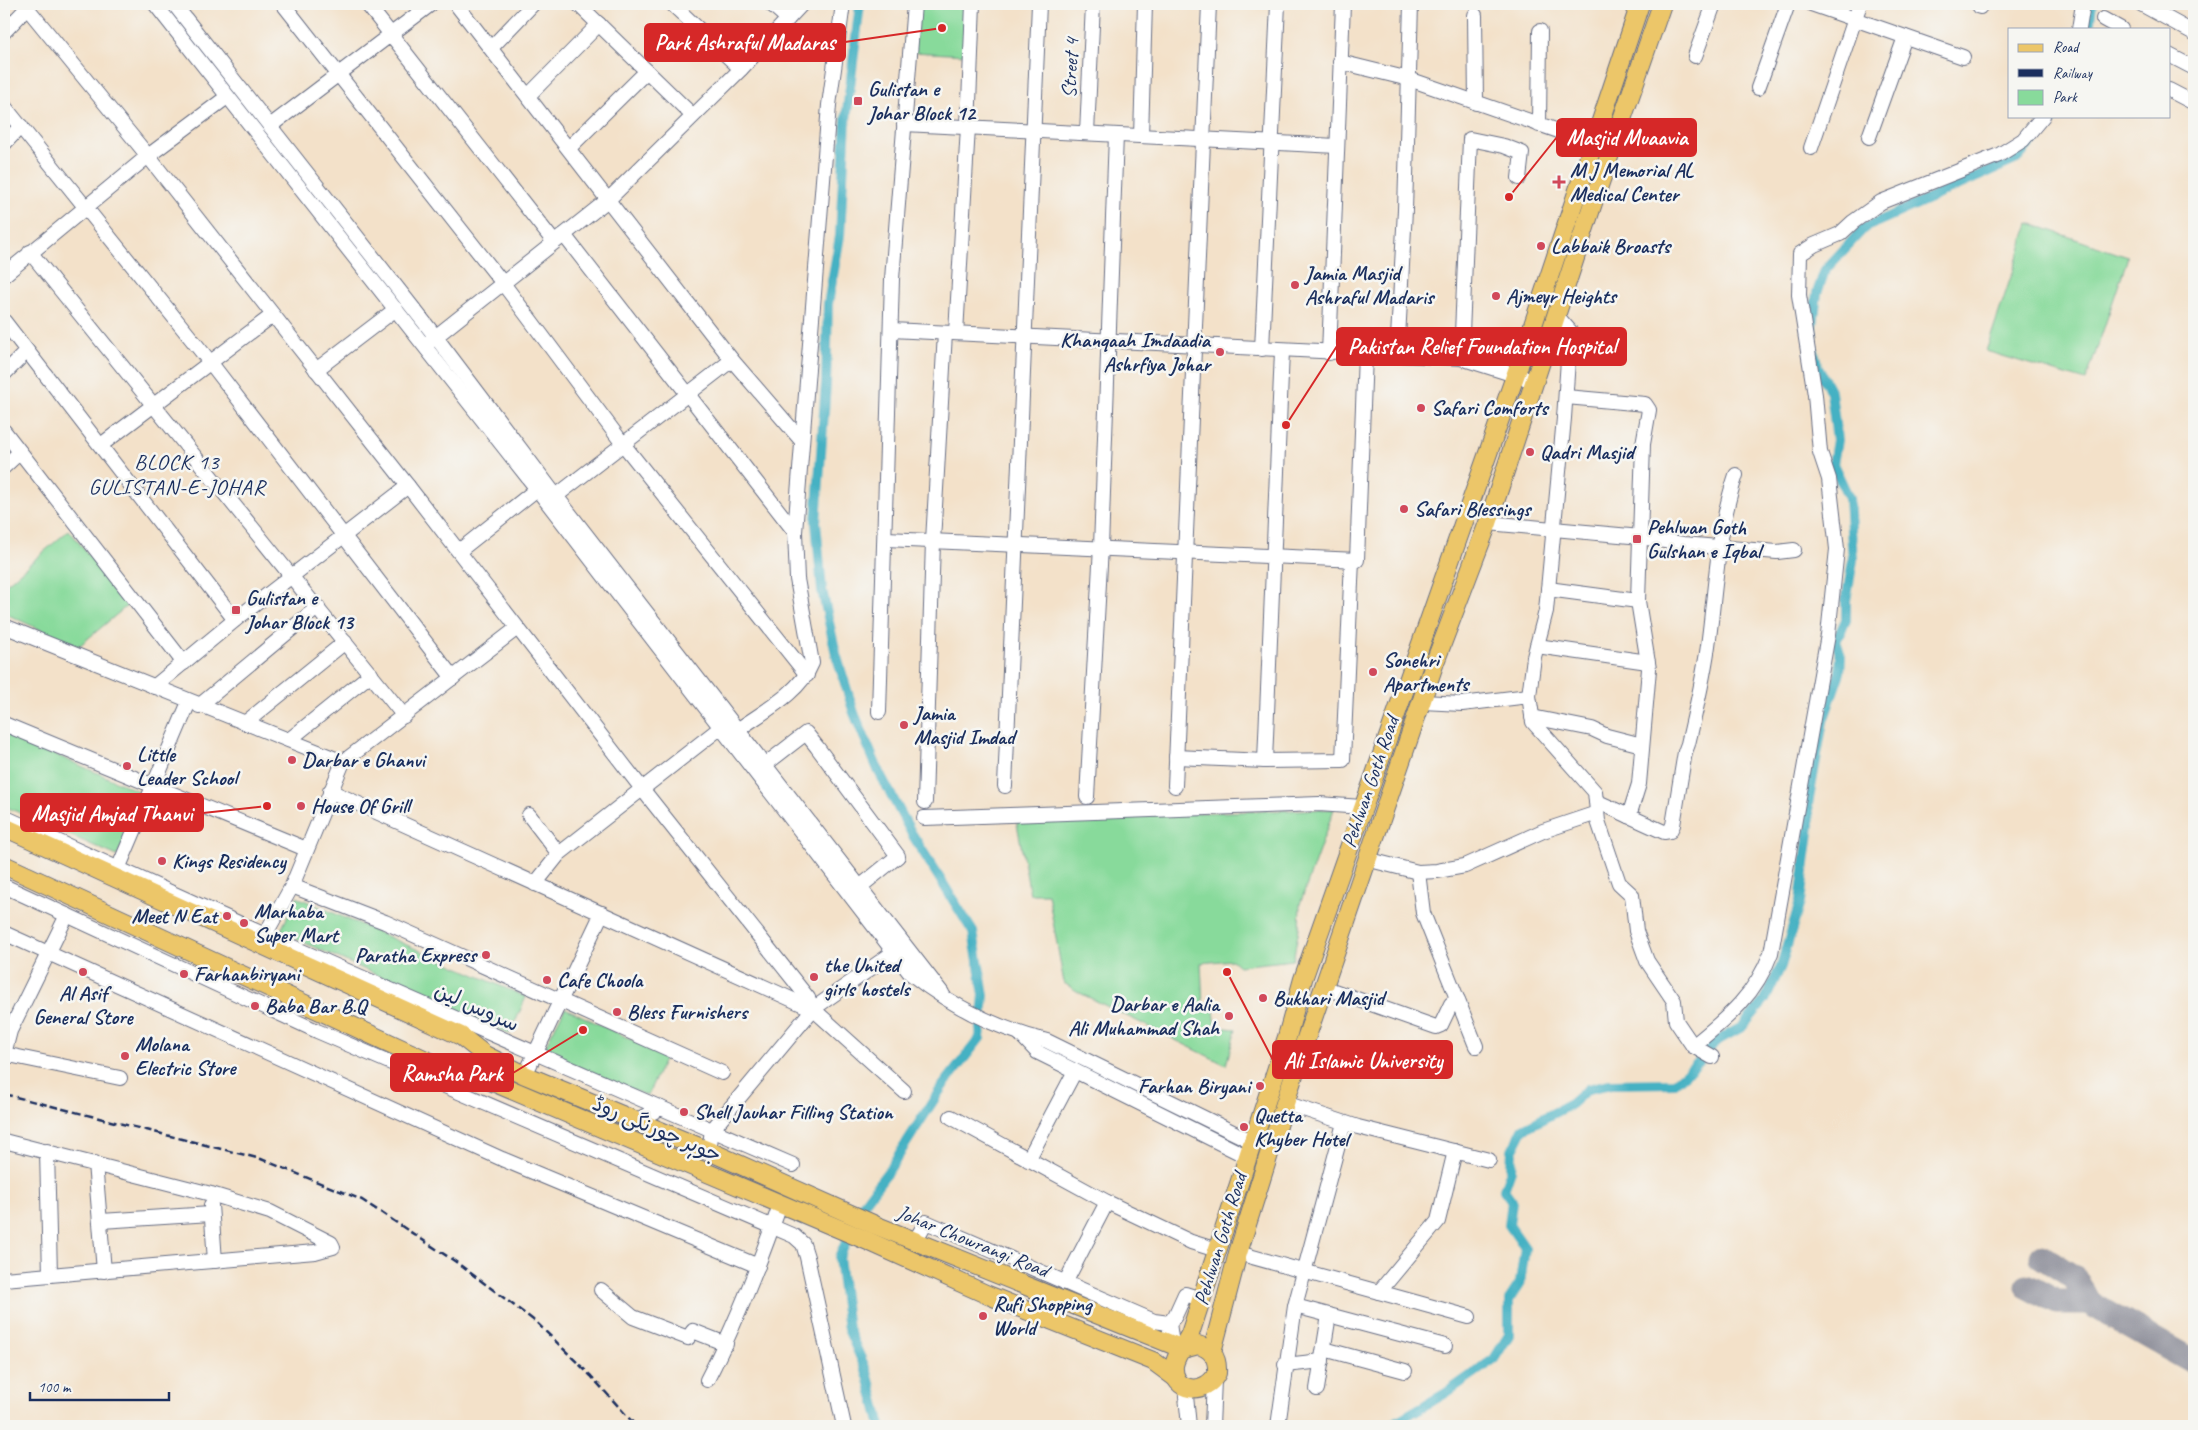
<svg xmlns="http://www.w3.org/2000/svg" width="2198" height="1430" font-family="Caveat,'Playpen Sans Arabic',sans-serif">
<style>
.green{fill:#88da9b;stroke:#52847c}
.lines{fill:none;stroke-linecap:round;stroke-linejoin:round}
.canal{stroke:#45b1c3;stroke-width:10}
.taxiway{stroke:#878894;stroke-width:25}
.minor-casing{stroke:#676d83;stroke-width:16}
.major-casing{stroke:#676d83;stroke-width:20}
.minor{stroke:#fff;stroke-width:14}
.major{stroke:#ecc669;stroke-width:18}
.rail{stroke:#1b2f5e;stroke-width:2.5;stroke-dasharray:8 4;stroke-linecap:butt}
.poi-dot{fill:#d1495b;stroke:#f6f6f2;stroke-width:2}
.labels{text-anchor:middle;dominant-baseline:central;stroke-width:5;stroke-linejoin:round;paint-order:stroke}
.street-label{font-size:21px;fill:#1b2f5e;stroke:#f6f6f2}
.poi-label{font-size:21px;font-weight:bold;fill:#1b2f5e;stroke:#f6f6f2;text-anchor:start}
.neighbourhood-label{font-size:22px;letter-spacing:1px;fill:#1b2f5e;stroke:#f6f6f2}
.leader{fill:none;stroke:#d62828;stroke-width:2}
.callout-dot{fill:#d62828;stroke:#f6f6f2;stroke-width:2}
.callout{fill:#d62828;stroke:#d62828;stroke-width:2}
.callout-label{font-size:22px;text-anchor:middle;font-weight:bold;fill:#fff}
</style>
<rect width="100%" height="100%" fill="#f6f6f2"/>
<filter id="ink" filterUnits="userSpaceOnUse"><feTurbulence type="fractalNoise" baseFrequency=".02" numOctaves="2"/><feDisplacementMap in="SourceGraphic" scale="10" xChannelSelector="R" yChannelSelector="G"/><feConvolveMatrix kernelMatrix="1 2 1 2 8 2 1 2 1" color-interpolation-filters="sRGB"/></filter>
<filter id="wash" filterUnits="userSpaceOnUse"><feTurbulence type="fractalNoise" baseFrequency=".0096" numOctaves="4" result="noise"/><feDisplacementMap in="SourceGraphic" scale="20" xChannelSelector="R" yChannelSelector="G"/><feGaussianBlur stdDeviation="1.12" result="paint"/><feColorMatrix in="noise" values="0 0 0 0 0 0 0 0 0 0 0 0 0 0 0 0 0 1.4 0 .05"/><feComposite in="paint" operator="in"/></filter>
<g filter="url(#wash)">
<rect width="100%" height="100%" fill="#f3e1c9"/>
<g class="green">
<polygon points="917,4 970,4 966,55 913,52"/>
<polygon points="2029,223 2128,257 2086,381 1986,351"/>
<polygon points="69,530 128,605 78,647 4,613 4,586"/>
<polygon points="4,732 145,794 117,856 4,806"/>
<polygon points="1334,809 1300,904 1299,928 1293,960 1239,966 1232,960 1201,963 1203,1007 1214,1010 1216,1027 1236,1029 1226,1065 1080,993 1064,983 1048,894 1030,894 1016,818"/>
<polygon points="297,897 526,997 510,1034 280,932"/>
<polygon points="565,1008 666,1056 647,1096 542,1052"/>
</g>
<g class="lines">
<g class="canal">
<polyline points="860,4 846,120 840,236 828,304 826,384 816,522 822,590 836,654 854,713 879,772 912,834 973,932 984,995 980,1038 942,1087 889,1170 862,1206 839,1258 848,1329 867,1372 881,1426"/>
<polyline points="2089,29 2092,4"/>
<polyline points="1389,1426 1446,1393 1494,1359 1509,1335 1509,1300 1520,1283 1525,1248 1509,1225 1512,1201 1504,1190 1511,1170 1512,1151 1523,1129 1571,1104 1588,1089 1610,1084 1675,1083 1700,1061 1715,1042 1742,1027 1765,1000 1781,966 1800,902 1810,824 1808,804 1823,721 1840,672 1841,656 1836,641 1846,620 1846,601 1853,560 1849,498 1833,464 1837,440 1831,392 1818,368 1811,340 1817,293 1825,270 1864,228 2017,159 2056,116"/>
</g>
<g class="taxiway">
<polyline points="2042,1257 2075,1278 2088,1302 2194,1362"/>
<polyline points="2027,1286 2057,1302 2088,1302"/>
</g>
</g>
</g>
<g filter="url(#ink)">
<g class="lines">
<defs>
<g id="minor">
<polyline points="24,4 148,156 408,486 643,790 808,998 813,1009"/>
<path d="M155 4 537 489 910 973C950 1005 998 1029 1047 1041L1253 1142"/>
<polyline points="174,4 435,336 556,496 942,993"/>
<polyline points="283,4 502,282 623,444 807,675"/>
<polyline points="367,4 554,242"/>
<polyline points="456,4 732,360 801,440"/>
<polyline points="578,4 692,115"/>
<polyline points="672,4 741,69"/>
<polyline points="771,4 788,19"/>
<polyline points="1811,4 1963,57"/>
<polyline points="1978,4 1980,7"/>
<polyline points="2141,4 2194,33"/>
<polyline points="1475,15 1476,103"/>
<polyline points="2103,19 2121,29"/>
<polyline points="2079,29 2083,4"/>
<polyline points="4,32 27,8"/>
<polyline points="491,48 533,4"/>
<polyline points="2169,55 2194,68"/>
<polyline points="1695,56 1714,4"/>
<polyline points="1340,62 1409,79 1593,143"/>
<polyline points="1758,88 1788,4"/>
<polyline points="2169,90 2194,103"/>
<polyline points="528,96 599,24"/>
<polyline points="4,106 210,362 453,678"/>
<polyline points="904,124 1337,146"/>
<polyline points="1539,125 1540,31"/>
<polyline points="270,126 431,4"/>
<polyline points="1087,133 1093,4"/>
<polyline points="1141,136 1145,4"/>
<polyline points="1869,137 1905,37"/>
<polyline points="4,144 21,126"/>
<polyline points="569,148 647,71"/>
<polyline points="1811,148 1860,4"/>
<polyline points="564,235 795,532"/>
<polyline points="30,252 404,716"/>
<polyline points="4,275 148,156 227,97"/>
<polyline points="1557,316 1570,331 1564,418 1546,611 1534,657 1529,696 1533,722 1595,792 1598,821 1619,883 1632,895 1636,931 1647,961 1674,1001 1676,1021 1693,1046 1712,1057"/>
<polyline points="4,321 235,620"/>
<polyline points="891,330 1461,358 1470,139 1504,146 1522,153 1519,178"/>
<polyline points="956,333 968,127 973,4"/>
<polyline points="429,342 609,199 741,69 802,4"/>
<polyline points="1262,349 1278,4"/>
<polyline points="1329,353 1343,4"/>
<polyline points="1397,356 1405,210 1411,4"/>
<polyline points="1461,358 1534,381"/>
<polyline points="316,370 396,309"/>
<polyline points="4,374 27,351"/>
<polyline points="1566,397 1645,404 1649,410 1643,444 1638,601 1649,669 1639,784 1629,816"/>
<polyline points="4,431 184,663"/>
<polyline points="101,445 273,315"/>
<polyline points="4,467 20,452"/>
<polyline points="556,496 732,360"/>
<polyline points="1488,523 1641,537 1683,544 1777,552 1794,550"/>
<polyline points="886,539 1357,560 1365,355"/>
<polyline points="459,551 537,489"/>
<polyline points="1548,589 1638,601"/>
<polyline points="4,626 343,762"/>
<polyline points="1537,646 1648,662"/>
<polyline points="154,687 235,620 408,486"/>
<polyline points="1422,702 1462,704 1529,696"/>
<polyline points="199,706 318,607"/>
<polyline points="879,712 892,279 914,4"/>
<polyline points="1532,717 1592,729 1607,736 1642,745"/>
<polyline points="245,723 345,642"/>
<polyline points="4,724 306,849"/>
<path d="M739 729C764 711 800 693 812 663L797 579 795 532 829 105 843 4"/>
<polyline points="289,740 371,674"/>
<polyline points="1176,757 1265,761 1343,760 1352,560"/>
<polyline points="1265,761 1282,351"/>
<polyline points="766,764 806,733 817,747 898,856 861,886"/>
<polyline points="1005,786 1039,4"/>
<polyline points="1175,786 1209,4"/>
<polyline points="330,791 813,1009 904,1091"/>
<polyline points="1087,797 1101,547 1116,135"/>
<path d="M1596 801 1664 832 1670 831 1673 825 1685 752 1688 744C1696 709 1705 673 1709 638 1716 583 1718 528 1736 475"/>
<polyline points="925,802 933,541 945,333"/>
<polyline points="529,815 559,854"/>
<polyline points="4,817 265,935 661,1108"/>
<polyline points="924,818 1319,804 1362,807"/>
<polyline points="1366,859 1418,872 1437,871 1465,866 1543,831 1597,813"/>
<polyline points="118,869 189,702"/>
<polyline points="1418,872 1423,913 1476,1046"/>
<polyline points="535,884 559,854 720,728"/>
<polyline points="4,886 317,1031 794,1236 803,1244 807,1257 844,1426"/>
<polyline points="292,886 385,922 722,1073"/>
<polyline points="67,915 10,1031 4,1054 120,1078"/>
<polyline points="4,933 502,1159 758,1266"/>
<polyline points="265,935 292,886 343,762 516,629"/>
<polyline points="1323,987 1436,1027 1441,1025 1451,1004 1458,1000"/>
<polyline points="1020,1034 1037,1052 1248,1157"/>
<path d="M1693 1046C1727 1018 1755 996 1771 953L1828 635 1837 549 1829 479 1820 452 1815 395 1799 295 1800 254 1814 245 1840 234 1853 222 1881 202 1999 155 2023 140 2043 116"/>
<polyline points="525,1075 602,913"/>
<polyline points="1285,1103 1358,1127 1489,1160"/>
<polyline points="951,1117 1107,1202 1065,1283"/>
<polyline points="635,1121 661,1108 793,1165"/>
<polyline points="4,1141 211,1194 270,1212 331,1243 333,1247 315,1252 4,1279"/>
<polyline points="47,1151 50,1275"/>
<polyline points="709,1151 712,1130 813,1009 894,952"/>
<polyline points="1028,1160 1075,1071"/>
<polyline points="95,1163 104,1271"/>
<polyline points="1107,1202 1191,1242 1217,1250"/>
<polyline points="211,1205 215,1261"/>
<polyline points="101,1221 211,1214"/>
<polyline points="915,1241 926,1222 1154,1321 1169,1323 1172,1345"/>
<polyline points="1238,1253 1469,1317"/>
<polyline points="601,1290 633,1317 688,1338 693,1331 726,1344"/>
<polyline points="1379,1292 1438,1221 1455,1151"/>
<polyline points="1295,1306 1445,1346"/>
<polyline points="1169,1323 1175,1316 1185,1294 1201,1299"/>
<polyline points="1324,1349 1405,1371"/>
<polyline points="1285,1365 1322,1361"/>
<path d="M707 1380C736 1324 759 1265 780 1205"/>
<polyline points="1185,1386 1189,1426"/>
<polyline points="1317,1389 1329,1315"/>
<polyline points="1212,1426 1214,1380"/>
<polyline points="1278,1426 1295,1306 1344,1123"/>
</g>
<g id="major">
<polyline points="4,827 461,1036 485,1055 525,1075 709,1151 875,1225 1183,1349"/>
<polyline points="4,865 439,1066 474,1074 868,1241 988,1295 1153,1361 1176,1378"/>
<path d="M1183 1349 1198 1345C1212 1349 1218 1358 1217 1373 1206 1396 1172 1393 1174 1366 1175 1356 1185 1344 1190 1334L1287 1037 1303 979 1532 328 1640 4"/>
<polyline points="1212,1352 1238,1253 1297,1065 1435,662 1488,523 1593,203 1662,4"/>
</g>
</defs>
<use href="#minor" class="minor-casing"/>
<use href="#major" class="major-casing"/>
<use href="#minor" class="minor"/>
<use href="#major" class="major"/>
<polyline class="rail" points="4,1094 261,1159 362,1200 456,1262 536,1322 591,1376 636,1426"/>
</g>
</g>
<g class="poi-dot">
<rect x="853" y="96" width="10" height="10" rx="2.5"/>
<path d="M1556.5 174.5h5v5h5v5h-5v5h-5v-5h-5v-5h5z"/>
<circle cx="1541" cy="246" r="5"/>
<circle cx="1295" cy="285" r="5"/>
<circle cx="1496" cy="296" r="5"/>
<circle cx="1220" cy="352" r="5"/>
<circle cx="1421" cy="408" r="5"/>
<circle cx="1530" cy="452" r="5"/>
<circle cx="1404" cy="509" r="5"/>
<rect x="1632" y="534" width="10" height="10" rx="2.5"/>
<rect x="231" y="605" width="10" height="10" rx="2.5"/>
<circle cx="1373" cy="672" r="5"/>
<circle cx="904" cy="725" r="5"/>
<circle cx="292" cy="760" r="5"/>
<circle cx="127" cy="766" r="5"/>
<circle cx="301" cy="806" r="5"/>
<circle cx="162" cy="861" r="5"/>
<circle cx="227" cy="916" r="5"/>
<circle cx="244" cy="923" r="5"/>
<circle cx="486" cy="955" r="5"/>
<circle cx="83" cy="972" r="5"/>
<circle cx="184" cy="974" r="5"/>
<circle cx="814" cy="977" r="5"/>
<circle cx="547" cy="980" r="5"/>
<circle cx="1263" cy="998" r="5"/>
<circle cx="255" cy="1006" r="5"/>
<circle cx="617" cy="1012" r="5"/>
<circle cx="1229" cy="1016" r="5"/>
<circle cx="125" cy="1056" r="5"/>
<circle cx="1260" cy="1086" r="5"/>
<circle cx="684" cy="1112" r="5"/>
<circle cx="1244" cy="1127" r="5"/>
<circle cx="983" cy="1316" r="5"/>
</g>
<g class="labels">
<g class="street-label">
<text transform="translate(1070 68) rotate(-87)">Street 4</text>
<text transform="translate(1370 782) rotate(-71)">Pehlwan Goth Road</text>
<text transform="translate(477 1007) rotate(24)">سروس لین</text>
<text transform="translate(657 1129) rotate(23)">جوہر چورنگی روڈ</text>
<text transform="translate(1220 1239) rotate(-73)">Pehlwan Goth Road</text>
<text transform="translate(973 1241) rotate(22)">Johar Chowrangi Road</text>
</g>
<g class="poi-label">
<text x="868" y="89">Gulistan e<tspan x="868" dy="24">Johar Block 12</tspan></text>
<text x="1570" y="170">M J Memorial AL<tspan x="1570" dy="24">Medical Center</tspan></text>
<text x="1551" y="246">Labbaik Broasts</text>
<text x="1305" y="273">Jamia Masjid<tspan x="1305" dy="24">Ashraful Madaris</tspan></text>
<text x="1506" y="296">Ajmeyr Heights</text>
<text x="1210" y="340" text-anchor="end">Khanqaah Imdaadia<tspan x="1210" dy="24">Ashrfiya Johar</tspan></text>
<text x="1431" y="408">Safari Comforts</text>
<text x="1540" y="452">Qadri Masjid</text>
<text x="1414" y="509">Safari Blessings</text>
<text x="1647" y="527">Pehlwan Goth<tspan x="1647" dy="24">Gulshan e Iqbal</tspan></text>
<text x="246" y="598">Gulistan e<tspan x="246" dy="24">Johar Block 13</tspan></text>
<text x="1383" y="660">Sonehri<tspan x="1383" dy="24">Apartments</tspan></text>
<text x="914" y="713">Jamia<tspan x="914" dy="24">Masjid Imdad</tspan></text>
<text x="137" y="754">Little<tspan x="137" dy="24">Leader School</tspan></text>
<text x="302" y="760">Darbar e Ghanvi</text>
<text x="311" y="806">House Of Grill</text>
<text x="172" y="861">Kings Residency</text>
<text x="254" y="911">Marhaba<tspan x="254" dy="24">Super Mart</tspan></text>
<text x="217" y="916" text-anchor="end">Meet N Eat</text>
<text x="476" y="955" text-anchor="end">Paratha Express</text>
<text x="824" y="965">the United<tspan x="824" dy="24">girls hostels</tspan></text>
<text x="194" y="974">Farhanbiryani</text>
<text x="557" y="980">Cafe Choola</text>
<text x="83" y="993" text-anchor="middle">Al Asif<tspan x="83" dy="24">General Store</tspan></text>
<text x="1273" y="998">Bukhari Masjid</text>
<text x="1219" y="1004" text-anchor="end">Darbar e Aalia<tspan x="1219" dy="24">Ali Muhammad Shah</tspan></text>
<text x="265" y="1006">Baba Bar B.Q</text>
<text x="627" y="1012">Bless Furnishers</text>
<text x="135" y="1044">Molana<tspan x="135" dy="24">Electric Store</tspan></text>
<text x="1250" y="1086" text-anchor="end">Farhan Biryani</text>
<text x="694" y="1112">Shell Jauhar Filling Station</text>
<text x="1254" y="1115">Quetta<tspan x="1254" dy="24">Khyber Hotel</tspan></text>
<text x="993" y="1304">Rufi Shopping<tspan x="993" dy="24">World</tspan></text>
</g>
<g class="neighbourhood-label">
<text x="177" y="462">BLOCK 13<tspan x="177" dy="25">GULISTAN-E-JOHAR</tspan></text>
</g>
</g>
<path class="leader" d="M942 28L845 42M1509 197L1557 137M1286 425L1337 346M267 806L203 813M1227 972L1273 1060M583 1030L513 1073"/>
<g class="callout-dot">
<circle cx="942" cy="28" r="5"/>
<circle cx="1509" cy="197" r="5"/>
<circle cx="1286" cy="425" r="5"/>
<circle cx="267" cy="806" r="5"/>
<circle cx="1227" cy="972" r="5"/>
<circle cx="583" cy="1030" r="5"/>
</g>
<g class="callout">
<rect x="645" y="24" width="200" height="37" rx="5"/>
<rect x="1557" y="119" width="139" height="37" rx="5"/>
<rect x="1337" y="328" width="289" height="37" rx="5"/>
<rect x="21" y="794" width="182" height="37" rx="5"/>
<rect x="1273" y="1041" width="179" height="37" rx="5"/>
<rect x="391" y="1054" width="122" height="37" rx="5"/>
</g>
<g class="callout-label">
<text x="745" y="50">Park Ashraful Madaras</text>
<text x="1627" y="145">Masjid Muaavia</text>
<text x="1482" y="354">Pakistan Relief Foundation Hospital</text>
<text x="112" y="821">Masjid Amjad Thanvi</text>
<text x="1363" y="1068">Ali Islamic University</text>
<text x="452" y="1081">Ramsha Park</text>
</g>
<rect width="2198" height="1430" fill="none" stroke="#f6f6f2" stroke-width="20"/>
<rect x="2008" y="28" width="162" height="90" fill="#f6f6f2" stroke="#9ea6b7"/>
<rect x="2018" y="44" width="25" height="8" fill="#ecc669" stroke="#9ea6b7"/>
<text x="2053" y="52" font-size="15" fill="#1b2f5e">Road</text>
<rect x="2018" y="69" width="25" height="8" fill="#1b2f5e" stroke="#9ea6b7"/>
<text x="2053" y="78" font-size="15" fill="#1b2f5e">Railway</text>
<rect x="2018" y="90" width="25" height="15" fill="#88da9b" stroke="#9ea6b7"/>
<text x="2053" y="102" font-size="15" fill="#1b2f5e">Park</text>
<path d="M30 1392v8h139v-8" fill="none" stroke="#1b2f5e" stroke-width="2.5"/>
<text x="38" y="1392" font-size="15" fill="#1b2f5e" stroke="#f6f6f2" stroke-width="4" paint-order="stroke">100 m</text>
</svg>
